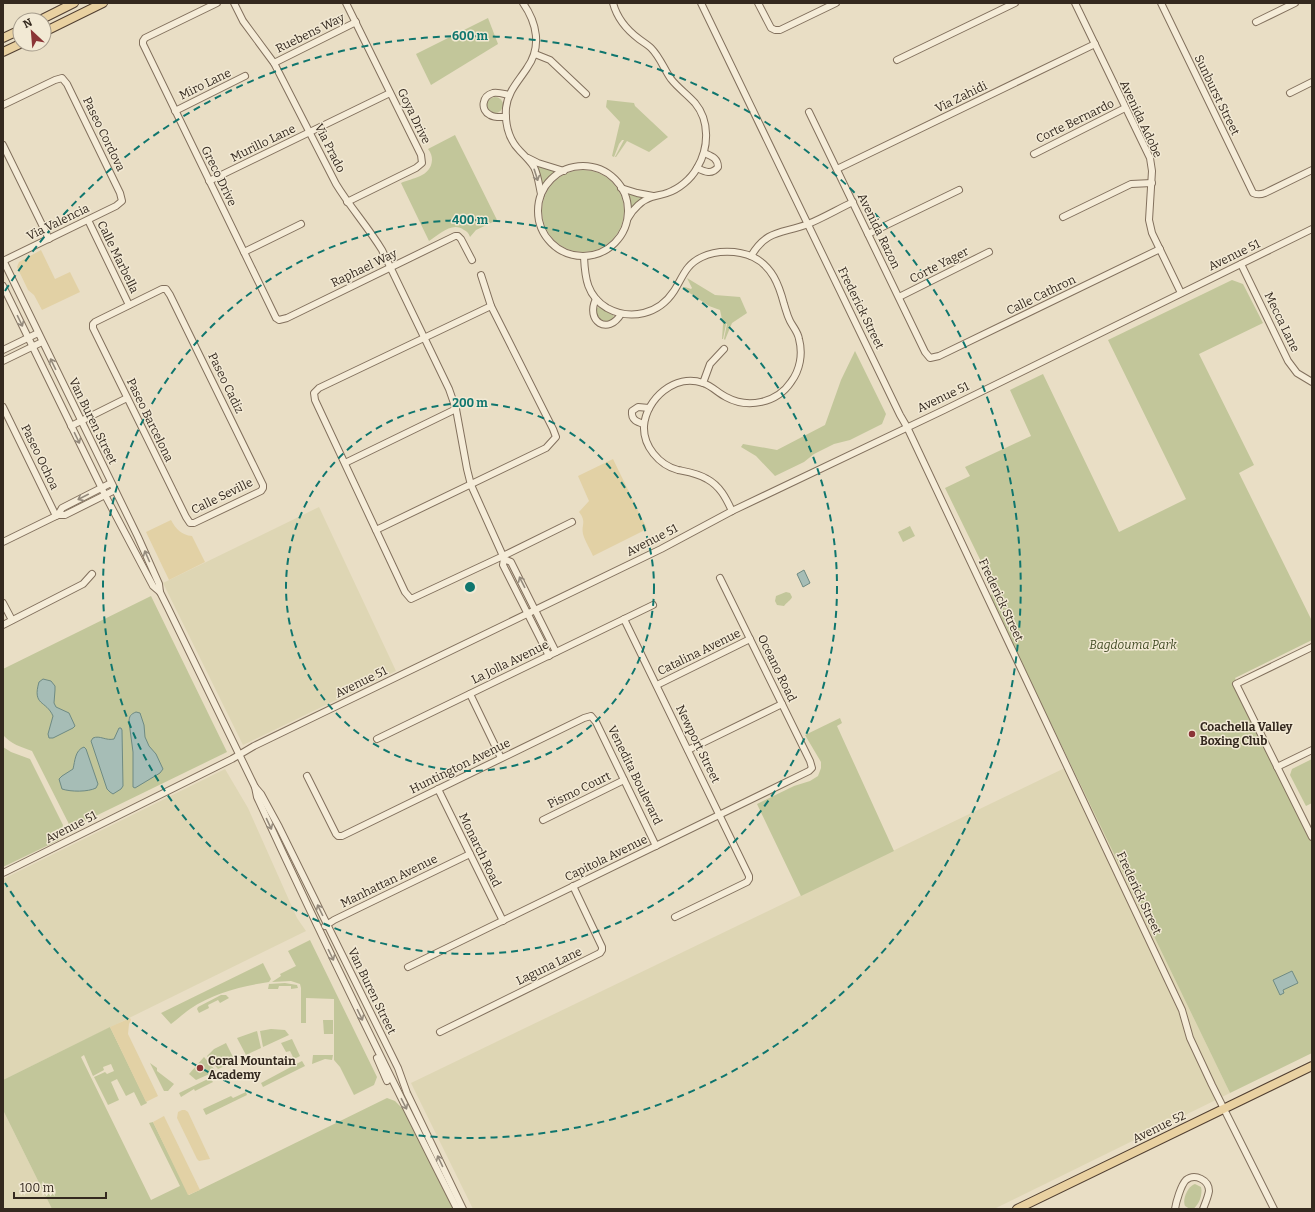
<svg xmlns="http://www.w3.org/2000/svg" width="1315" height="1212" font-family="Bitter,serif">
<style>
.farmland{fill:#ded6b4}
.green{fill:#c2c69a}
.sand{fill:#e2d1a5}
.water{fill:#a6bdb6;stroke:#6e8a83}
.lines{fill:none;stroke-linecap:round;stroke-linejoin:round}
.minor-casing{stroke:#82705d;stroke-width:8}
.major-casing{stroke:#513f31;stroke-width:10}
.minor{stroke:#f5ecd8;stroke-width:6}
.major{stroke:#e9d1a1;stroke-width:8}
.oneway{stroke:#948a7c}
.ring{fill:none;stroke:#0f766e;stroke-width:2;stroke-dasharray:7 5}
.poi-dot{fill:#8b3436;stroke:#f2e9d4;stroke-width:1.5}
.labels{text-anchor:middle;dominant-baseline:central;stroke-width:3;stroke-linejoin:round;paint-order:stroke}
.street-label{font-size:12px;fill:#34291f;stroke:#f2e9d4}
.park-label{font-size:12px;font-style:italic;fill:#454e28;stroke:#f2e9d4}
.poi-label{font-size:12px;font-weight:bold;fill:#34291f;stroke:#f2e9d4;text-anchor:start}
.centre{fill:#0f766e;stroke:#f2e9d4;stroke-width:2}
.ring-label{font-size:12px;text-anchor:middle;font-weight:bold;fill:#0f766e;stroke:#f2e9d4;stroke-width:3;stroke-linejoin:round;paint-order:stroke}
</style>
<rect width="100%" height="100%" fill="#e9dec5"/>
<g class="farmland">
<polygon points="319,507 396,671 243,745 163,583"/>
<polygon points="1071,765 1230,1093 994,1209 473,1209 411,1083"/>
<polygon points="225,769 248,808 297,918 306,931 3,1080 3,879"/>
<polygon points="3,1110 52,1209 3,1209"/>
</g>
<g class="green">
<polygon points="488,18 498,44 431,85 416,54"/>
<circle cx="495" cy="105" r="8"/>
<polygon points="607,100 634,103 635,106 668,137 649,152 627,141 616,157 615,157 624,140 622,140 619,144 614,157 612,156 620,122 606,107"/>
<path d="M455 135 497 220 476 230 470 237C469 234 468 232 464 230 452 221 439 235 429 241L401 183C412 178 431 177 432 160 432 156 431 153 428 149Z"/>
<polygon points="536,166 538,166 555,171 556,173 550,177 543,185 542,184"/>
<circle cx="583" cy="211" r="41"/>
<polygon points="627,193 635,196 641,197 643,199 631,209 629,207"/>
<polygon points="687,278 715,295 740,297 747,313 732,323 725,340 724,339 727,324 726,324 723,339 722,339 723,324 720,310 709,306 682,288 685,287 691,289 692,288"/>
<polygon points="1232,280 1243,284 1263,323 1199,354 1254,465 1239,473 1312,621 1312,640 1235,678 1312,836 1312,1053 1230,1093 989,596 996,592 945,488 970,476 965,467 1031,436 1010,390 1043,374 1119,532 1186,499 1108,340"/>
<path d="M599 307 613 315 614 317C609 325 599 321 596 313L597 308Z"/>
<polygon points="855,351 886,414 882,424 850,440 834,444 814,454 804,462 775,476 756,456 741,447 743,444 777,450 825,425 841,380"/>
<polygon points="910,526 915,536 903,542 898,532"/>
<path d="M786 592 790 593 792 597C791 600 786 603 784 606L777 605 775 601 776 596Z"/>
<path d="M151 596 227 752 71 828 32 751C21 747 11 744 3 735V669Z"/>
<polygon points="840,718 842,723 837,726 894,851 801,896 757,804 794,786 810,781 818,776 821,768 821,762 805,735"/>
<polygon points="3,747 11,752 30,759 63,825 59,840 3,867"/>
<polygon points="1312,759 1312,803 1306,806 1290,775 1292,769"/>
<polygon points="310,940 377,1077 374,1085 354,1095 340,1067 334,1060 334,999 306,998 306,1023 301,1023 301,988 300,984 291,981 272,982 281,976 280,974 296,966 288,951"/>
<path d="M263 963 271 979 269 982C242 986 213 993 190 1009 184 1013 178 1019 171 1024L161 1013Z"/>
<polygon points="285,983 297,985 298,988 291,989 291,986 279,986 278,989 268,989 269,984"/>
<polygon points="221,995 226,995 229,998 220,1003 218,1000 208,1005 209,1008 199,1013 197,1009 198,1007"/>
<polygon points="323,1020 333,1020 333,1034 324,1034"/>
<polygon points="110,1027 147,1103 141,1106 134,1092 126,1096 117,1079 111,1082 119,1100 108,1105 94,1077 105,1072 107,1074 114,1071 111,1064 103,1067 104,1070 93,1076 84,1055 81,1057 151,1200 180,1186 149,1123 153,1122 189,1195 387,1098 395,1101 405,1111 454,1209 52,1209 3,1110 3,1080"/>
<polygon points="271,1029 285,1030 289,1035 263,1047 260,1031"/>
<polygon points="257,1031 261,1048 246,1055 237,1038"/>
<polygon points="292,1039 300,1056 294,1059 290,1051 286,1052 281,1043"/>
<polygon points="226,1043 235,1061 227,1061 226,1060 224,1062 225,1066 218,1069 207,1056 214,1049"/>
<polygon points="313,1055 333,1055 332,1060 325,1059 312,1064"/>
<polygon points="204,1057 216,1071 196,1080 189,1074"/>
<polygon points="302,1061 305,1066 263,1087 261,1083"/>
<polygon points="150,1063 157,1068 157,1071 174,1084 168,1091 164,1091"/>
<polygon points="210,1078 213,1082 195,1091 194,1089 181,1097 179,1093"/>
<polygon points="246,1092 247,1095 206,1115 203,1109 231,1096 233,1098"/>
<path d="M1195 1184 1201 1187C1203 1194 1199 1205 1193 1209H1190L1185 1206C1182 1199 1188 1186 1195 1184Z"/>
</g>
<g class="sand">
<polygon points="41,250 55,279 70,272 80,292 42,310 34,295 28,290 17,267 19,262"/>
<path d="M613 459 647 529 593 556C590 549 585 541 583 534 581 525 587 522 579 512L589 501 578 476Z"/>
<path d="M171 520C176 529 181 535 192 536L205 562 169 580 146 532Z"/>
<polygon points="130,1018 131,1020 129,1024 128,1034 158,1096 146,1102 110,1027"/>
<polygon points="182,1110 185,1110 188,1112 210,1159 199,1161 197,1159 177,1118 178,1112"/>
<polygon points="164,1116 200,1190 188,1195 153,1122"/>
</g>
<g class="water">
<polygon points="804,570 810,583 803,587 797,574"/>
<path d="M43 679 51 681 55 686V690L54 703 56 707 69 713 75 726 73 728 53 738H49L48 734 53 716C46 700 32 706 39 682Z"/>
<path d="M136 712 140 713 144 725 145 737 149 746 156 754 163 769 160 773 135 788 133 787V752L129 722C129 716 131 714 136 712Z"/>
<path d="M119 728H121L122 730 123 786 121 789 113 794 110 792 107 789 91 741 93 738C100 735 106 741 114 739Z"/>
<path d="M84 747 86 749 98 784 96 788C88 792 71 792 62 789L59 779 62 776 73 769C75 761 75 750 84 747Z"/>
<polygon points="1292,971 1298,983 1283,990 1284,993 1280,995 1273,980"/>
</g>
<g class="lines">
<defs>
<g id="minor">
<polyline points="217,3 145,38 143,41 143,44 276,318 279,320 287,318 455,236 458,236 461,239 472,260"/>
<path d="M234 3 243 21 274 63 336 184C350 207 368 227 382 250L449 389 456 409 467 469 471 485 503 556 572 522"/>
<polyline points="346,3 421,155 422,163 416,168 347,202"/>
<path d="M523 3C537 23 542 47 527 68 518 82 508 91 506 108 505 124 509 140 520 151 525 156 530 161 534 167 538 175 539 185 541 194"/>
<path d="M613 3C617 18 627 30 639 39 643 42 648 45 651 48 660 57 664 69 671 79 678 88 687 94 695 103 710 121 709 148 697 168 691 179 679 189 667 193 662 195 657 195 652 197 642 200 633 209 628 218"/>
<polyline points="701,3 900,415 907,427 1182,1010 1190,1038 1212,1085 1274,1209"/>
<polyline points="758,3 771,28 775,30 780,30 836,3"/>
<polyline points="1075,3 1150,158 1152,171 1149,220 1152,233 1181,293"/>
<path d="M1161 3 1253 193C1257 195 1260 195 1265 193L1312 170"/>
<polyline points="1256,22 1295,3"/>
<polyline points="535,54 550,60 586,94"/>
<polyline points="897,60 1015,3"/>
<polyline points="274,63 356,22"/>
<polyline points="1290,93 1312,82"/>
<polyline points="3,105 55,80 62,78 67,84 120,193 122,201 116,206 3,261"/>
<polyline points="175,111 245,76"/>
<polyline points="809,112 925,352 930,358 939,356 1160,249"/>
<path d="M506 117C501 117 495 118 490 115 480 110 482 96 493 93 498 92 504 94 509 95"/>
<polyline points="3,145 49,239"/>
<polyline points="1034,154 1125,108"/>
<polyline points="528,158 538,163 564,171"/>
<circle cx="583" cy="211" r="45"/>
<path d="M697 168C705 172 712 175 718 167 718 158 711 156 704 153"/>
<polyline points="837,169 1095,44"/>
<polyline points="209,181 390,93"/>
<polyline points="621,188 637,193 653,196"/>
<polyline points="1063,217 1131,184 1152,183"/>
<polyline points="88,220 129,305"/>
<polyline points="868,234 959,190"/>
<polyline points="244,252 301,224"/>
<path d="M751 256C767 229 782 234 808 224 823 218 838 209 853 202"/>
<path d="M584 257C585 278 587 296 607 308 631 321 659 314 674 291 683 277 685 265 702 257 716 250 738 250 753 257 772 266 779 285 784 304 786 310 787 315 790 321 793 327 798 332 799 339 803 354 800 370 791 382 777 403 748 409 726 397 718 393 712 386 703 383 675 373 646 399 644 426 643 446 659 465 678 470 688 472 697 473 707 479 720 486 726 498 732 511"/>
<polyline points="3,260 138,537 159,584 160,592"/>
<polyline points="1241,264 1288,361 1297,373 1312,382"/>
<path d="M3 286 105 495 153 586 160 592 168 608 255 787 257 797C321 936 388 1073 457 1209"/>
<polygon points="162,289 166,289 170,295 263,485 263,488 261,491 194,523 190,523 186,517 93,328 93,324 95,322"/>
<polyline points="899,297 989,252"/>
<path d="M596 299C585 321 608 336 621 314"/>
<polyline points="491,306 319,388 314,393 315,400 405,592 411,599 503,556 504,559 503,565 549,656"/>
<polyline points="3,350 38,333"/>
<polyline points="3,361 42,342"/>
<polyline points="703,383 710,364 724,349"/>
<polyline points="3,407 56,516"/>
<path d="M644 424C637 422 631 420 632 411L638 407 649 408"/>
<polyline points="71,426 127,398"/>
<polyline points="345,463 456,409"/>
<polyline points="58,515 62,508 111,483"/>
<polyline points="376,530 546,448 556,437 553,429 491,306 481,275"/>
<polyline points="3,542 58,515 65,515 115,490"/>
<polyline points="504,559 511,562 556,652"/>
<polyline points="3,603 12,620"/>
<polyline points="624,619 749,876 749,879 747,882 675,917"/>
<polyline points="3,625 83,584 92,574"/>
<polyline points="1312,647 1236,684 1312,837"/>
<polyline points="657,685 750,639"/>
<polyline points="470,694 501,758"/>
<polyline points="377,739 653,605"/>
<polyline points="688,750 782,704"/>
<polyline points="1277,767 1312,750"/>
<polyline points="307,776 336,834 338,836 342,836 584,718 591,716 596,722 656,846"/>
<polyline points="255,787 261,794 279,827 398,1068 407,1093 463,1209"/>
<polyline points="438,789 503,921"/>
<polyline points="543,820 624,780"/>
<polyline points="3,873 232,759 254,746 661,549 732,511 944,410 1312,229"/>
<polyline points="325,926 334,920 470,854"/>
<polyline points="408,967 809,771 812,768 810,761 720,578"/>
<polyline points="440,1032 600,953 602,950 602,947 573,886"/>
<polyline points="377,1058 387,1081"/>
<path d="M1175 1209C1176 1202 1181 1185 1186 1180 1195 1173 1209 1180 1209 1191 1208 1197 1205 1204 1203 1209"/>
</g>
<g id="major">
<polyline points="40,20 74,3"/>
<polyline points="44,32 103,3"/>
<polyline points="3,38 20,30"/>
<polyline points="3,52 20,44"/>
<polyline points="1017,1209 1312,1066"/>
</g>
</defs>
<use href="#minor" class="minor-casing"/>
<use href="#major" class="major-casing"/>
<use href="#minor" class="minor"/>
<use href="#major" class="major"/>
</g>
<defs><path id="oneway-shaft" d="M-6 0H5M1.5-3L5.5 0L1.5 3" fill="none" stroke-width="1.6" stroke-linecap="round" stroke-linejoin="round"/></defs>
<g class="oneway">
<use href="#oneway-shaft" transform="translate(536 175) rotate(72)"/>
<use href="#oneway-shaft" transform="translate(20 321) rotate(64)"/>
<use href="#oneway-shaft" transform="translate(53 364) rotate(-116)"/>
<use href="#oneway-shaft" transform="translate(77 438) rotate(64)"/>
<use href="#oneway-shaft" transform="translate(83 497) rotate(153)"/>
<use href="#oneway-shaft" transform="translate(147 556) rotate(-114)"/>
<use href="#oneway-shaft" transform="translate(522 582) rotate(-117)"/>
<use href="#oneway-shaft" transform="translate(269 824) rotate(65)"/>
<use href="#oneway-shaft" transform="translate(320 910) rotate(-116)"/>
<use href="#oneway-shaft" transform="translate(331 955) rotate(64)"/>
<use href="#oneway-shaft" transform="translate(360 1015) rotate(64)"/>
<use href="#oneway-shaft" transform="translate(404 1104) rotate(63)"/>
<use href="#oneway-shaft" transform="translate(440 1161) rotate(-115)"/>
</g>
<g class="ring">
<circle cx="470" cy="587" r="184"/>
<circle cx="470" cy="587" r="367"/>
<path d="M5 291A551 551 0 1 1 5 883"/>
</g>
<g class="poi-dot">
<circle cx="1192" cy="734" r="4"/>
<circle cx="200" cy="1068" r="4"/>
</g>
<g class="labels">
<g class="street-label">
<text transform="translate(310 33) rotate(-26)">Ruebens Way</text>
<text transform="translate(205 84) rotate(-26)">Miro Lane</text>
<text transform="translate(1217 95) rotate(64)">Sunburst Street</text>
<text transform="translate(961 97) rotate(-26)">Via Zahidi</text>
<text transform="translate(414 116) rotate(64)">Goya Drive</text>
<text transform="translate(1141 119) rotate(65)">Avenida Adobe</text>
<text transform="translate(1075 121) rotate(-26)">Corte Bernardo</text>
<text transform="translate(104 134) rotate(64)">Paseo Cordova</text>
<text transform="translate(263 143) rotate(-26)">Murillo Lane</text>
<text transform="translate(330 148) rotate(63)">Via Prado</text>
<text transform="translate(219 176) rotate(64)">Greco Drive</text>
<text transform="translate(58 222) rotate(-26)">Via Valencia</text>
<text transform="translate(879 231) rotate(64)">Avenida Razon</text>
<text transform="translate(1234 255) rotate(-26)">Avenue 51</text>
<text transform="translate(118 257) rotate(64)">Calle Marbella</text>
<text transform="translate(939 265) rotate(-27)">Corte Yager</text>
<text transform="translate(364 268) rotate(-26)">Raphael Way</text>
<text transform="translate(1041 295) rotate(-26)">Calle Cathron</text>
<text transform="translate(861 308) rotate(64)">Frederick Street</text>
<text transform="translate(1282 322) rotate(64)">Mecca Lane</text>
<text transform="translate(226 383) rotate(64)">Paseo Cadiz</text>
<text transform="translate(943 397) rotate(-25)">Avenue 51</text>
<text transform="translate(150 420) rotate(64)">Paseo Barcelona</text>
<text transform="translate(93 421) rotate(64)">Van Buren Street</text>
<text transform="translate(40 457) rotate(64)">Paseo Ochoa</text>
<text transform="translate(222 496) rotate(-26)">Calle Seville</text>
<text transform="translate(652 540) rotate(-27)">Avenue 51</text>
<text transform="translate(1001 600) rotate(65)">Frederick Street</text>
<text transform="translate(699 652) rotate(-26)">Catalina Avenue</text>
<text transform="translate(510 662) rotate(-26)">La Jolla Avenue</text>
<text transform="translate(777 668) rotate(64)">Oceano Road</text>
<text transform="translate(361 682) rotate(-26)">Avenue 51</text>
<text transform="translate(698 744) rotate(64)">Newport Street</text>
<text transform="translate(460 766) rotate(-26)">Huntington Avenue</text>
<text transform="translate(635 775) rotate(64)">Venedita Boulevard</text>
<text transform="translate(579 790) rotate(-26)">Pismo Court</text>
<text transform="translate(71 827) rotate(-27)">Avenue 51</text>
<text transform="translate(480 850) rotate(64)">Monarch Road</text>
<text transform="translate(606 858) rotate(-26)">Capitola Avenue</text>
<text transform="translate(389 881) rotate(-26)">Manhattan Avenue</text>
<text transform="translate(1139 893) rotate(65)">Frederick Street</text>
<text transform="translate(549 966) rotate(-26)">Laguna Lane</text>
<text transform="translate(372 991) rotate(64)">Van Buren Street</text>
<text transform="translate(1159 1127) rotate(-26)">Avenue 52</text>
</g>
<g class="park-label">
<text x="1133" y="645">Bagdouma Park</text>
</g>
<g class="poi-label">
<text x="1200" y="727">Coachella Valley<tspan x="1200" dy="14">Boxing Club</tspan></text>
<text x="208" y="1061">Coral Mountain<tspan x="208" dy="14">Academy</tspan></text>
</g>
</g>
<circle cx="470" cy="587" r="6" class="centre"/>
<g class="ring-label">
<text x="470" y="40">600 m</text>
<text x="470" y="224">400 m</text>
<text x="470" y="407">200 m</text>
</g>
<rect width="1315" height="1212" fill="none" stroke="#34291f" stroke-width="8"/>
<g transform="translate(32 32) rotate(334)"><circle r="19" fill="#f2e9d4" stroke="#a69c8c"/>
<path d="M0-3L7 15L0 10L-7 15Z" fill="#8b3436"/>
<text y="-6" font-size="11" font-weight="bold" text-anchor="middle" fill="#34291f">N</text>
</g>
<path d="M14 1192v6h92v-6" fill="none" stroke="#34291f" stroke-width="2"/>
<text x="20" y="1192" font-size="12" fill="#34291f" stroke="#f2e9d4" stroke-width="3" paint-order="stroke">100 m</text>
</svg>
